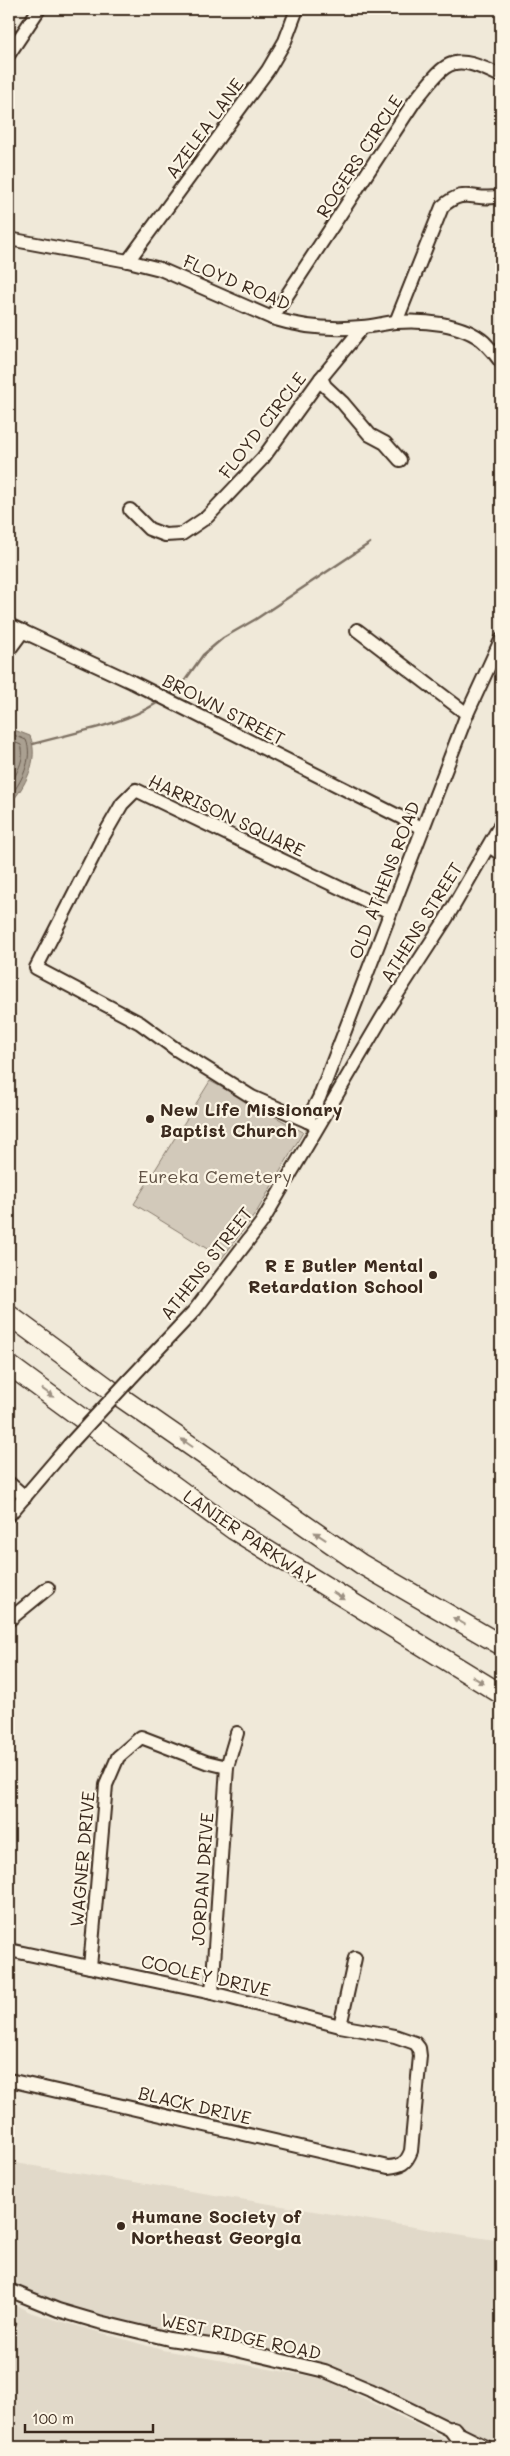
<svg xmlns="http://www.w3.org/2000/svg" width="510" height="2456" font-family="Mali,sans-serif">
<style>
.built{fill:#e1d9c9}
.green{fill:#d2c9ba;stroke:#867a6c}
.water{fill:#aaa091;stroke:#7e7163}
.lines{fill:none;stroke-linecap:round;stroke-linejoin:round}
.shore{stroke:#67594c;stroke-width:1}
.stream{stroke:#7e7163;stroke-width:2.5}
.minor-casing{stroke:#3b2a1e;stroke-width:16}
.major-casing{stroke:#3b2a1e;stroke-width:20}
.highway-casing{stroke:#3b2a1e;stroke-width:22}
.minor{stroke:#fcf5e5;stroke-width:12}
.major{stroke:#fcf5e5;stroke-width:16}
.highway{stroke:#fcf5e5;stroke-width:19}
.rail{stroke:#3b2a1e;stroke-width:2.5}
.minor-bridge-casing{stroke:#3b2a1e;stroke-width:16;stroke-linecap:butt}
.minor-bridge{stroke:#fcf5e5;stroke-width:12}
.oneway{fill:#9c9082}
.poi-dot{fill:#3b2a1e;stroke:#fcf5e5;stroke-width:2}
.labels{text-anchor:middle;dominant-baseline:central;stroke-width:4.5;stroke-linejoin:round;paint-order:stroke}
.street-label{font-size:18px;fill:#3b2a1e;stroke:#fcf5e5}
.poi-label{font-size:18px;font-weight:bold;fill:#3b2a1e;stroke:#fcf5e5;text-anchor:start}
.park-label{font-size:18px;fill:#615245;stroke:#fcf5e5}
</style>
<rect width="100%" height="100%" fill="#f0e9d9"/>
<filter id="ink" filterUnits="userSpaceOnUse"><feTurbulence type="fractalNoise" baseFrequency=".02" numOctaves="2"/><feDisplacementMap in="SourceGraphic" scale="10" xChannelSelector="R" yChannelSelector="G"/><feConvolveMatrix kernelMatrix="1 2 1 2 8 2 1 2 1" color-interpolation-filters="sRGB"/></filter>
<g filter="url(#ink)">
<g class="built">
<polygon points="9,2162 501,2241 501,2447 475,2447 341,2373 88,2318 9,2287"/>
<polygon points="9,2302 32,2313 162,2350 325,2379 448,2440 453,2447 9,2447"/>
</g>
<polygon class="green" points="210,1081 303,1132 256,1213 222,1258 134,1204"/>
<path class="water" d="M9 728 30 736C40 760 25 787 9 805Z"/>
<g class="lines">
<g class="shore">
<path d="M9 733 26 740C34 758 21 784 9 797"/>
<path d="M9 740 21 745C26 759 16 774 9 787"/>
</g>
<g class="stream">
<polyline points="171,694 181,686 203,655 223,638 256,619 370,543"/>
<path d="M33 744C75 732 120 726 157 703"/>
</g>
<defs>
<g id="minor">
<polyline points="9,54 39,9"/>
<path d="M9 239 128 261 160 269 272 318C301 327 332 330 362 327 374 326 385 323 396 322 423 320 463 323 484 342 490 348 496 355 501 362"/>
<polyline points="128,261 268,70 285,41 297,9"/>
<path d="M272 318 414 102C447 61 450 51 501 76"/>
<path d="M396 322 442 207C466 185 474 203 501 196"/>
<polyline points="321,378 325,386 342,402 370,435 385,443 400,460"/>
<polyline points="130,510 149,529 165,535 182,534 207,517 263,458 321,378 363,327"/>
<polyline points="9,625 132,682 422,828"/>
<polyline points="357,630 467,714"/>
<polyline points="9,650 23,631"/>
<polyline points="489,846 501,854"/>
<polyline points="307,1121 252,1097 177,1050 140,1023 36,968 103,837 122,804 136,790 390,912"/>
<polyline points="313,1124 307,1121 319,1098 467,714 501,640"/>
<polyline points="129,1380 195,1310 262,1222 383,1016 446,919 501,824"/>
<polyline points="9,1483 25,1497"/>
<polyline points="9,1515 69,1445"/>
<polyline points="9,1620 48,1588"/>
<path d="M9 1950 212 1993 340 2026 395 2036 415 2043 419 2048 420 2056 411 2151C406 2164 401 2166 388 2167L9 2080"/>
<polyline points="90,1967 106,1785 118,1757 141,1737 206,1762 227,1767"/>
<polyline points="212,1993 227,1767 237,1733"/>
<polyline points="340,2026 355,1958"/>
<polyline points="9,2290 58,2310 99,2322 169,2339 224,2347 325,2371 370,2390 486,2447"/>
</g>
<polyline id="major" points="453,2430 465,2447"/>
<g id="highway">
<polyline points="9,1315 116,1394 361,1564 501,1645"/>
<polyline points="9,1365 234,1530 501,1694"/>
</g>
</defs>
<use href="#minor" class="minor-casing"/>
<use href="#major" class="major-casing"/>
<use href="#highway" class="highway-casing"/>
<use href="#minor" class="minor"/>
<use href="#major" class="major"/>
<use href="#highway" class="highway"/>
<polyline class="rail" points="9,2346 16,2323"/>
<defs>
<polyline id="minor-bridge" points="69,1445 129,1380"/>
</defs>
<use href="#minor-bridge" class="minor-bridge-casing"/>
<use href="#minor-bridge" class="minor-bridge"/>
</g>
<defs><path id="oneway-solid" d="M-6-.8H1V-3.2L6.5 0L1 3.2V.8H-6Z" transform="scale(1.25)"/></defs>
<g class="oneway">
<use href="#oneway-solid" transform="translate(48 1393) rotate(36)"/>
<use href="#oneway-solid" transform="translate(187 1443) rotate(-145)"/>
<use href="#oneway-solid" transform="translate(320 1536) rotate(-146)"/>
<use href="#oneway-solid" transform="translate(339 1596) rotate(32)"/>
<use href="#oneway-solid" transform="translate(459 1621) rotate(-150)"/>
<use href="#oneway-solid" transform="translate(478 1680) rotate(31)"/>
</g>
</g>
<g class="poi-dot">
<circle cx="150" cy="1119" r="5"/>
<circle cx="433" cy="1275" r="5"/>
<circle cx="121" cy="2226" r="5"/>
</g>
<g class="labels">
<g class="street-label">
<text transform="translate(204 128) rotate(-54)">AZELEA LANE</text>
<text transform="translate(359 156) rotate(-57)">ROGERS CIRCLE</text>
<text transform="translate(237 282) rotate(23)">FLOYD ROAD</text>
<text transform="translate(262 425) rotate(-52)">FLOYD CIRCLE</text>
<text transform="translate(224 709) rotate(27)">BROWN STREET</text>
<text transform="translate(227 815) rotate(25)">HARRISON SQUARE</text>
<text transform="translate(384 880) rotate(-69)">OLD ATHENS ROAD</text>
<text transform="translate(421 922) rotate(-58)">ATHENS STREET</text>
<text transform="translate(206 1263) rotate(-52)">ATHENS STREET</text>
<text transform="translate(250 1537) rotate(34)">LANIER PARKWAY</text>
<text transform="translate(82 1859) rotate(-85)">WAGNER DRIVE</text>
<text transform="translate(202 1879) rotate(-86)">JORDAN DRIVE</text>
<text transform="translate(206 1975) rotate(13)">COOLEY DRIVE</text>
<text transform="translate(195 2105) rotate(13)">BLACK DRIVE</text>
<text transform="translate(241 2336) rotate(12)">WEST RIDGE ROAD</text>
</g>
<g class="poi-label">
<text x="160" y="1109">New Life Missionary<tspan x="160" dy="21">Baptist Church</tspan></text>
<text x="423" y="1265" text-anchor="end">R E Butler Mental<tspan x="423" dy="21">Retardation School</tspan></text>
<text x="131" y="2216">Humane Society of<tspan x="131" dy="21">Northeast Georgia</tspan></text>
</g>
<g class="park-label">
<text x="215" y="1176">Eureka Cemetery</text>
</g>
</g>
<rect width="510" height="2456" fill="none" stroke="#fcf5e5" stroke-width="30"/>
<rect x="15" y="15" width="480" height="2426" fill="none" stroke="#3b2a1e" stroke-width="2" filter="url(#ink)"/>
<path d="M25 2424v8h128v-8" fill="none" stroke="#3b2a1e" stroke-width="2.5"/>
<text x="32" y="2424" font-size="15" fill="#3b2a1e" stroke="#fcf5e5" stroke-width="4" paint-order="stroke">100 m</text>
</svg>
